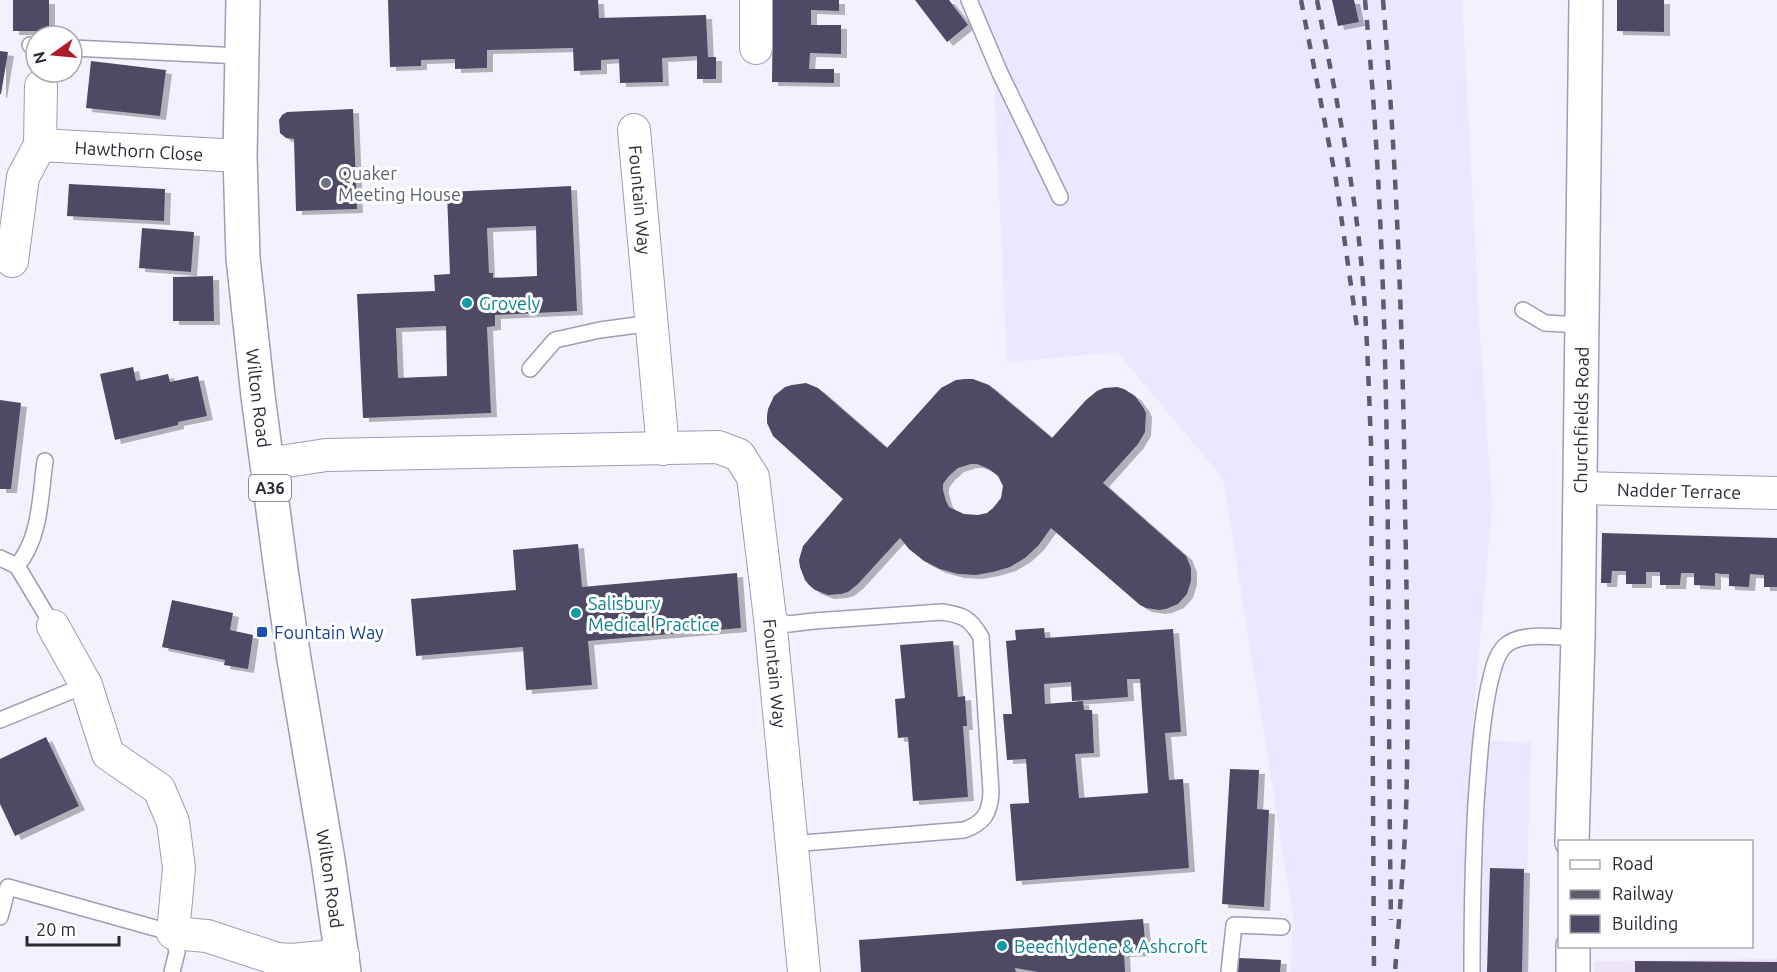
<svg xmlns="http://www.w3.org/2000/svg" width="1777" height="972" font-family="Ubuntu,sans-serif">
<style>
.built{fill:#eae7ff}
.industrial{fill:#eee4f9}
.building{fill:#4f4a65;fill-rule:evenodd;filter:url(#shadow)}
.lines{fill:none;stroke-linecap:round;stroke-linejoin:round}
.lane-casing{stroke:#9f9bb8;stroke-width:18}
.street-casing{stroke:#9f9bb8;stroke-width:34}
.secondary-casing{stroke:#9f9bb8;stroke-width:36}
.highway-casing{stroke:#9f9bb8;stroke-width:36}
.lane{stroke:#fff;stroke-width:15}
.street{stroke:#fff;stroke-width:32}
.secondary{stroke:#fff;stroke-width:33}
.highway{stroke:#fff;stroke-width:33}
.rail{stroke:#5e5c68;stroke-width:4.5;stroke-dasharray:10 10;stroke-linecap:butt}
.worship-dot{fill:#6b7280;stroke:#fff;stroke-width:2}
.culture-dot{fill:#0f9aa8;stroke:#fff;stroke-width:2}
.transit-dot{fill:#1a4fb4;stroke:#fff;stroke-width:2}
.labels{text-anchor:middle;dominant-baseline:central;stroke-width:6;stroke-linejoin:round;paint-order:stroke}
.shield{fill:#fff;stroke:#6b6972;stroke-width:1.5}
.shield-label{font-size:16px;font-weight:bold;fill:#2b2935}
.street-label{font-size:18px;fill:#2b2935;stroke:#fff}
.worship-label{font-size:18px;fill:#5b616d;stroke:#fff;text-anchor:start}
.culture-label{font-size:18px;fill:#0d838f;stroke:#fff;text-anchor:start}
.transit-label{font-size:18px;fill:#164399;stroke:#fff;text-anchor:start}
</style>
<defs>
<filter id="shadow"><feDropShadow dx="6" dy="4" stdDeviation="0" flood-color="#0004"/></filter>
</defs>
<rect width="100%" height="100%" fill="#f3f1fe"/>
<polygon class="built" points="953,0 1462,0 1480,337 1492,506 1472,732 1480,741 1531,742 1524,972 1291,972 1293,915 1223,478 1117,352 1007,362 994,76 982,43"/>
<polygon class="industrial" points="1777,956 1777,972 1594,972 1594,961 1776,959"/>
<g class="building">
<rect x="13" y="0" width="36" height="31"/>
<polygon points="388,0 598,0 599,18 706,15 708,57 716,57 716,79 697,79 697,56 662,58 663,82 620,83 619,59 601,60 601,70 574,71 573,48 487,50 487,68 455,69 455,59 421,60 421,66 390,67"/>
<polygon points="773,0 839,0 839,11 811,10 811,25 841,25 841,54 810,53 809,69 834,69 834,83 772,82"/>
<polygon points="915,0 949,0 968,25 947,42"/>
<polygon points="1332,0 1354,0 1359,22 1338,26"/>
<polygon points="1617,0 1664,0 1664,32 1617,31"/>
<polygon points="0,51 8,52 1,94 0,94"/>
<polygon points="91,61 166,70 160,116 86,108"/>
<polygon points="353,109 357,209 296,211 294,139 286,138 280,133 279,120 282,115 287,112"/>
<polygon points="69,184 165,189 164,221 67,216"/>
<path d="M571 186 577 311 495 315V326L487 327 491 413 363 418 357 294 435 291 434 275 450 274 447 192ZM536 226 537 276 493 278V273H489L487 228ZM446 326 447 376 398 378 396 328Z"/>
<polygon points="142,228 194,232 191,272 139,268"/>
<polygon points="213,276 214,321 173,321 173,277"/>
<polygon points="133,367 136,381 168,374 170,382 198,376 207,416 178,422 178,425 115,440 100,374"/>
<path d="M965 379H973L989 385 1052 438 1086 400 1097 391 1104 388 1117 387 1124 389 1135 396 1143 407 1146 413 1145 432 1138 444 1103 483 1186 556 1191 568V581L1187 594 1178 604 1166 609 1159 610 1146 608 1140 605 1051 528 1038 546 1025 558 1010 567 993 572 976 575 958 574 940 569 924 561 909 549 900 538 858 584 848 592 841 594 828 595 815 590 809 585 805 580 800 567 799 560 803 546 843 499 773 436 767 423V416L768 409 774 396 785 387 792 385 806 383 818 388 887 448 941 388 956 380ZM971 464H977L989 469 998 476 1003 486 1001 498 993 508 987 513 978 515 964 514 949 507 946 501 943 490V484L949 476 958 468Z"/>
<polygon points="0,400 21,403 11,489 0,489"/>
<polygon points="1602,533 1777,538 1777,587 1764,587 1764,575 1750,574 1749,587 1729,586 1729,574 1722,574 1715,573 1715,586 1694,585 1694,573 1681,573 1680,585 1660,585 1660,572 1646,572 1646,584 1626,584 1626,571 1612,571 1611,583 1601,583"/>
<polygon points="578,544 582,587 737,573 741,628 588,641 592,685 526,690 523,647 416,656 411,599 516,590 513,550"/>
<polygon points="172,600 233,613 230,630 253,635 248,669 224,665 225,660 162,647"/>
<path d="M1044 628 1045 638 1173 629 1181 732 1165 733 1169 780 1183 779 1189 868 1016 881 1010 804 1029 803 1026 759 1007 760 1003 714H1012L1006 641 1016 640 1015 630ZM1127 679H1140L1148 793 1079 798 1075 754 1094 753 1092 710H1084L1083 701 1045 704 1044 684 1071 682 1072 701 1128 697Z"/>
<polygon points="953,641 958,697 965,696 967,726 963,726 968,797 913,801 908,737 898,738 895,699 905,698 900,645"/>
<polygon points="46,737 79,806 15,836 0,804 0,759"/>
<polygon points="1230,769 1259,770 1257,809 1269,810 1264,907 1222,904"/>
<polygon points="1490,868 1524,869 1522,972 1487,972"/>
<polygon points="1143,919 1146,952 1124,953 1125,972 1038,972 1015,968 1016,972 861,972 859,940"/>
<polygon points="1239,958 1281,960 1280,972 1238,972"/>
<polygon points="1635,961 1777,962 1777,972 1635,972"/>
</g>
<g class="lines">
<defs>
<g id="lane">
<polyline points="969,0 1000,73 1060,197"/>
<polyline points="30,45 36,45"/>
<polyline points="72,48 241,56"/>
<polyline points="1523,310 1545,323 1583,325"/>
<polyline points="530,369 555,340 600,330 652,323"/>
<path d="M0 558 17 566C41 537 40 497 45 461"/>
<polyline points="17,566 53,626"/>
<path d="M770 618 789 624 814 621 942 612C963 615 970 618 981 637L991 792C990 813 984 823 964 830L791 844"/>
<polyline points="0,720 86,685"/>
<polyline points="0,917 8,887 173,933 177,952 172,972"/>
<polyline points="1229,972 1234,925 1282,927"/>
<path d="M1472 972C1472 916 1473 860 1476 803 1479 763 1481 725 1489 686 1492 674 1495 656 1504 647 1519 631 1557 637 1578 638"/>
</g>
<g id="street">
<polyline points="756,48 756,0"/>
<path id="s1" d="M634 130 663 449"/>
<polyline points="40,145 41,86"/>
<path id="s2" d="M12 261 23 177 40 145 240 156"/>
<path id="s3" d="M267 464 326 455 718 447 739 455 753 477 770 618 804 972"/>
<path id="s4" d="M1580 488 1777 493"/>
<polyline points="53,626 86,685 108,754 159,789 173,822 179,868 173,933 207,936 277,959 292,960 343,955"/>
</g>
<g id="secondary">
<path id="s5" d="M1572 842 1578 638 1586 0"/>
<polyline points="1573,946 1573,972"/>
</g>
<g id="highway">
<path id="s6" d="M243 0 240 156 243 258 258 396 281 570 294 659 328 860 344 972"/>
</g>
</defs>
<use href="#lane" class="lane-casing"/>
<use href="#street" class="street-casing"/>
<use href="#secondary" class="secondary-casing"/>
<use href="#highway" class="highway-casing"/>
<use href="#lane" class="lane"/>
<use href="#street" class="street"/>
<use href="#secondary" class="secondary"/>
<use href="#highway" class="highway"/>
<g class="rail">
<polyline points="1301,0 1336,180 1357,328"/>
<path d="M1317 0C1331 72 1346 143 1356 216 1366 291 1368 368 1371 444L1374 972"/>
<path d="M1365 0C1394 306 1386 614 1391 920"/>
<path d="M1383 0C1397 169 1403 338 1405 508 1407 609 1409 710 1406 811 1404 865 1399 918 1395 972"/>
</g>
</g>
<circle class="worship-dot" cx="326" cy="183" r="6"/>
<g class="culture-dot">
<circle cx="467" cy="303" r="6"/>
<circle cx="576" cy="613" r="6"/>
<circle cx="1002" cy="946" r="6"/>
</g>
<rect class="transit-dot" x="256" y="626" width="12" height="12" rx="3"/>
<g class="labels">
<rect class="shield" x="249" y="475" width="42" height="26" rx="4.5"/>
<g class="shield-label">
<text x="270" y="488">A36</text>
</g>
<g class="street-label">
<text stroke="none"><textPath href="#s2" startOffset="220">Hawthorn Close</textPath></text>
<text stroke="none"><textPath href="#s1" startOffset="70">Fountain Way</textPath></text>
<text stroke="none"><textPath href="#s6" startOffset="399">Wilton Road</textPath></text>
<text stroke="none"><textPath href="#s5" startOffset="422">Churchfields Road</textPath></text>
<text stroke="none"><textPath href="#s4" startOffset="99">Nadder Terrace</textPath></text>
<text stroke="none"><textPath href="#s3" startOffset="698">Fountain Way</textPath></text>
<text stroke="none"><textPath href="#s6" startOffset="885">Wilton Road</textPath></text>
</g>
<g class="worship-label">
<text x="338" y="173">Quaker<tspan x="338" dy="21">Meeting House</tspan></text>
</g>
<g class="culture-label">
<text x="479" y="303">Grovely</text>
<text x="588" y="603">Salisbury<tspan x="588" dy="21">Medical Practice</tspan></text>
<text x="1014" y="946">Beechlydene &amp; Ashcroft</text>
</g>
<g class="transit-label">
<text x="274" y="632">Fountain Way</text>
</g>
</g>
<rect x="1558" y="840" width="195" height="108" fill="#ffffff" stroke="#aaa9ae" stroke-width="1.5"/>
<rect x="1570" y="860" width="30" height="9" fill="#ffffff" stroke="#aaa9ae" stroke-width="1.5"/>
<text x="1612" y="870" font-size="18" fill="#2b2935">Road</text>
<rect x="1570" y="890" width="30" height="9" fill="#5e5c68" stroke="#aaa9ae" stroke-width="1.5"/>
<text x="1612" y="900" font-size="18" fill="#2b2935">Railway</text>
<rect x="1570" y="915" width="30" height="18" fill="#4f4a65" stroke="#aaa9ae" stroke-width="1.5"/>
<text x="1612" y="930" font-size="18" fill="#2b2935">Building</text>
<g transform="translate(54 54) rotate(255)"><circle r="28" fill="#ffffff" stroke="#aaa9ae" stroke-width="1.5"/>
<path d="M0-4.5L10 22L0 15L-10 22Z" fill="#ae1b28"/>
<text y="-9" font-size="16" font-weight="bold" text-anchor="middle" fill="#2b2935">N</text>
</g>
<path d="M27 936v9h92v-9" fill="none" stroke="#2b2935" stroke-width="3"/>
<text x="36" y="936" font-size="18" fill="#2b2935" stroke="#ffffff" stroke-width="4.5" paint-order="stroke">20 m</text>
</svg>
